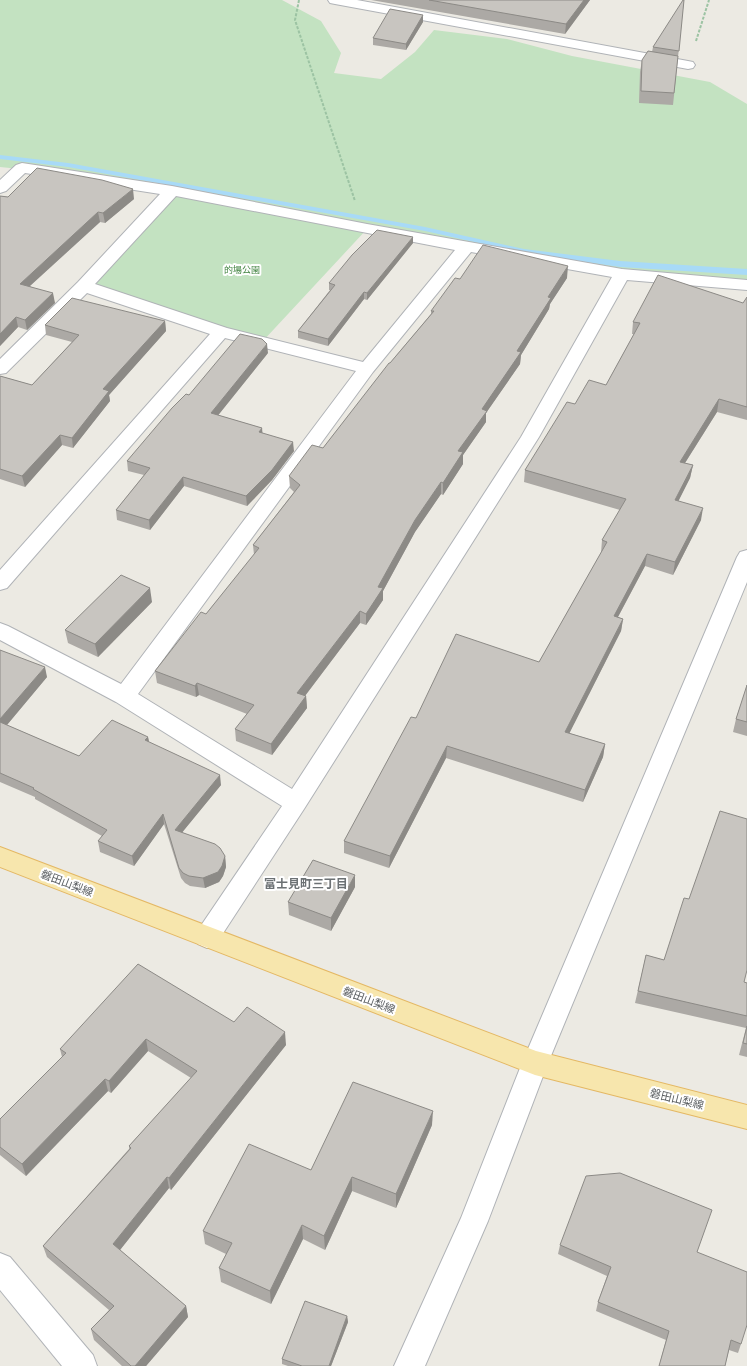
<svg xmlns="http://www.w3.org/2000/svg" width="747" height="1366" font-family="'PT Sans','Noto Sans JP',sans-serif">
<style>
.green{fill:#c3e2c1}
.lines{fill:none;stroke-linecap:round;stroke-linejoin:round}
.stream{fill:#a8daf7;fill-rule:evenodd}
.minor-casing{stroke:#b0b3b7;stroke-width:2}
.major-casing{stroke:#e4b864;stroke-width:2}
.path{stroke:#9cc3a3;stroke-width:2;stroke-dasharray:3 1.5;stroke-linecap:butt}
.minor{fill:#fff;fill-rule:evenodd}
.major{fill:#f7e6ad;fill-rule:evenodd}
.wall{fill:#aca9a5}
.shaded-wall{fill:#8c8a86}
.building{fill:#c8c5c0;stroke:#8c8a86}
.labels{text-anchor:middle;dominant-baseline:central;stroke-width:4;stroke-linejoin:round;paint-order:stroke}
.far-park-label{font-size:9px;fill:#3d803c;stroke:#fff}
.street-label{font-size:11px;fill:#5b5f62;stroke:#fff}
.neighbourhood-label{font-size:12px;font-weight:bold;fill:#6c7174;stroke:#fff}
</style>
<rect width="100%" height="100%" fill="#eceae3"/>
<polygon class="green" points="0,0 282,0 321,21 341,53 334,73 381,79 415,52 434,30 507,39 572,56 710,82 747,104 747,283 622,274 367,229 262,342 84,286 178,191 170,184 0,167"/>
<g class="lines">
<polygon class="stream" points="0,155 68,163 425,227 524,249 620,261 747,269 747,275 620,267 524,253 425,231 68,167 0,159"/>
<defs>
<g id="minor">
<polygon points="328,0 357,0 688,61 693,62 695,65 693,68 688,69 335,4 330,3"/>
<path d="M22 163 172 186 367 224 622 269 747 280V290L627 280 539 437 304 809 216 944 207 948 198 944 194 937 198 930 282 806 116 702 0 640V623L8 626 121 684 356 371 225 338 7 588 0 590V570L210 334 87 293 6 373 0 374V359L78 282 160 194 25 173 6 191 0 193V180L16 165ZM176 196 455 250 363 362 227 328 95 284ZM471 252 612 277 521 437 292 789 138 694 373 372Z"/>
<polygon points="747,550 747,582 548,1063 488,1221 425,1366 394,1366 461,1218 522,1063 737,557 740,552"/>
<polygon points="0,1253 10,1257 93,1355 97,1366 62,1366 0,1290"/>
</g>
<polygon id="major" points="0,847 536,1051 747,1105 747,1129 535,1075 0,867"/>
</defs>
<use href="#minor" class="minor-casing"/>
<use href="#major" class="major-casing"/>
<g class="path">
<polyline points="299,0 295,20 355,201"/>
<polyline points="696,41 709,0"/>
</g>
<use href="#minor" class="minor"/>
<use href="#major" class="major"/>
</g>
<g class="wall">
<polygon points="371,0 590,0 565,34"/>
<polygon points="684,0 673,105 639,103 640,72 642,60 652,52 653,47"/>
<polygon points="423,15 423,22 406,50 373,45 373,38"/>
<polygon points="0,196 8,197 134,199 105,223 100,222 30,286 55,303 27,330 18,327 0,346"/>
<polygon points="413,237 413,243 367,300 364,299 328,346 298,338 298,331 330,290 329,290 329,283"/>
<polygon points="567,278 550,304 549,309 521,355 520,364 486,413 486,422 463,455 463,464 443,495 441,494 415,532 383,591 383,600 366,625 360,623 305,696 306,696 307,708 272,755 236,741 235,729 247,714 199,695 196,697 157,683 155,671 206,614 254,555 253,545 294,492 290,488 289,476 323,448 390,363 431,314 431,311 460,279"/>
<polygon points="747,297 747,420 717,412 685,463 693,465 690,478 678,501 701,520 673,575 645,566 618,617 623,619 621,631 569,733 605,744 603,757 583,802 446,758 389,868 344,853 344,841 416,718 539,662 601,553 602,540 620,510 524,482 525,470 575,404 606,385 634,334 632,334 633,322 743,303"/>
<polygon points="165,321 166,331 109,395 110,401 73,448 62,445 25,487 0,479 0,376 32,385 72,342 46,335 45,325"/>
<polygon points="268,353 218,415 262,428 262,433 294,451 272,480 247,506 184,486 150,530 117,520 116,510 144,475 128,471 127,461 189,395"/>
<polygon points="152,602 98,657 68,643 65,630"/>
<polygon points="0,650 47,677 7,725 79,756 148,737 149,742 221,785 182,832 225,856 226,867 223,876 219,882 205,888 190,886 185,883 181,878 164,824 134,866 100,852 98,841 102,836 35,799 35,797 0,782"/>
<polygon points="747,685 747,736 733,732 736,719"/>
<polygon points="355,887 331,931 289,915 288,902"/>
<polygon points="689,899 744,982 747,983 747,1057 739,1055 746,1028 635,1003 646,955 664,960"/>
<polygon points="234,1022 286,1045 171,1190 169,1188 120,1250 186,1306 188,1317 146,1366 122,1366 94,1340 91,1329 109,1310 47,1257 43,1246 129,1149 129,1146 191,1078 148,1051 111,1093 108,1091 26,1176 0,1155 0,1119 62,1057 60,1049"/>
<polygon points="432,1125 396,1208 352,1191 325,1250 303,1239 271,1304 221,1282 219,1268 226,1254 205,1244 203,1231 311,1170"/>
<polygon points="560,1245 697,1252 741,1344 738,1353 729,1350 725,1366 659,1366 666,1340 596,1311 598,1302 607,1276 558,1254"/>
<polygon points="347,1316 348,1322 331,1366 288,1366 282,1364 282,1359"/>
</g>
<g class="shaded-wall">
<polygon points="584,0 590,0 565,34 566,24"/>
<polygon points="423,15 423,22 406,50 406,44"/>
<polygon points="133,189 134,199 105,223 103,213"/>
<polygon points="98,212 100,222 21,294 20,284"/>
<polygon points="413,237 413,243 367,300 367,293"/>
<polygon points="568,266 567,278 550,304 549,309 521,355 520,364 486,413 486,422 463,455 463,464 443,495 443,483 458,451 482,409 548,297"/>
<polygon points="364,292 364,299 328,346 328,339"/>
<polygon points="53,293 55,303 27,330 25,320"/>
<polygon points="16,317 18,327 0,346 0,334"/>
<polygon points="165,321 166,331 109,395 110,401 73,448 72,438 103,389"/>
<polygon points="267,344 268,353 212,423 211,413"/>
<polygon points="719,399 717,412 678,474 680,462"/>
<polygon points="262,428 263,438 259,432"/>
<polygon points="60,435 62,445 25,487 22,476"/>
<polygon points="293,442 294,451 272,480 247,506 246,496"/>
<polygon points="693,465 690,478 673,512 675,500"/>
<polygon points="183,477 184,486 150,530 149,520"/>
<polygon points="441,482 441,494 415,532 383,591 383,600 366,625 366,614 378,587 415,520"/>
<polygon points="703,508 701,520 673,575 675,562"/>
<polygon points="647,554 645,566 612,628 614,616"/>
<polygon points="150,588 152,602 98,657 95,644"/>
<polygon points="360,611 360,623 298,705 297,693"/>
<polygon points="623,619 621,631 564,744 565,732"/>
<polygon points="45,667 47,677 1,732 0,729 0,719"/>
<polygon points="197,683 199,695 196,697 195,686"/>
<polygon points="306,696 307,708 272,755 271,744"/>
<polygon points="148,737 150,747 145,740"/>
<polygon points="605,744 603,757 583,802 585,790"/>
<polygon points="447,746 446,758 389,868 390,856"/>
<polygon points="220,775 221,785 176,840 175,830"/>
<polygon points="163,814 164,824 134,866 132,856"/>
<polygon points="225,856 226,867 223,876 219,882 205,888 203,878"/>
<polygon points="355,875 355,887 331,931 331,918"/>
<polygon points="285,1032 286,1045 171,1190 169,1178"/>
<polygon points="146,1039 148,1051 111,1093 109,1081"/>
<polygon points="105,1079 108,1091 26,1176 22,1164"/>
<polygon points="433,1111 432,1125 396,1208 396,1194"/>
<polygon points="167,1177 169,1188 116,1255 113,1244"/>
<polygon points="352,1177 352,1191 325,1250 324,1236"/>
<polygon points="302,1225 303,1239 271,1304 270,1291"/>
<polygon points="186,1306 188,1317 146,1366 135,1366"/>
<polygon points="347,1316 348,1322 331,1366 329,1366"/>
</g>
<g class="building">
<polygon points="429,0 584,0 566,24"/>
<polygon points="683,0 684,0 679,51 653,47"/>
<polygon points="390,9 423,15 406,44 373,38"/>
<polygon points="648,51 678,56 674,93 641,91 642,60"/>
<polygon points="37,168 102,180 133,189 103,213 98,212 20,284 53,293 25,320 16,317 0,334 0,196 8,197"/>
<polygon points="377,230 413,237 367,293 364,292 328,339 298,331 335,285 329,283 352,255"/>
<polygon points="483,245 568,266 548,297 551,298 517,351 521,352 482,409 487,411 458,451 463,452 443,483 441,482 415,520 378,587 383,588 366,614 360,611 297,693 306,696 271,744 235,729 254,705 197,683 195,686 155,671 201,612 206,614 259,548 253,545 300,485 289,476 312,445 323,448 389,363 390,363 434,311 431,311 455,278 460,279"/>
<polygon points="658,275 743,303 747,297 747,407 719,399 680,462 693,465 675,500 703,508 675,562 647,554 614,616 623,619 565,732 605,744 585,790 447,746 390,856 344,841 411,717 416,718 456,634 539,662 607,542 602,540 626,499 525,470 567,402 575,404 589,380 606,385 640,323 633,322"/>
<polygon points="72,298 165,321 103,389 109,391 72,438 60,435 22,476 0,469 0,376 32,385 79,335 45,325"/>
<polygon points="240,334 262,339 267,344 211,413 262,428 259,432 293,442 272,470 246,496 183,477 149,520 116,510 150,468 127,461 172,408 186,394 189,395"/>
<polygon points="121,575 150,588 95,644 65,630"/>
<polygon points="0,650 45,667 0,719"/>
<polygon points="747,685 747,722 736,719"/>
<polygon points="112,720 148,737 145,740 220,775 175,830 215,844 220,848 225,856 222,866 218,872 203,878 189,876 183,873 179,868 163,814 132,856 98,841 107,830 33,789 34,788 0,773 0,722 79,756"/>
<polygon points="720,811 747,819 747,970 744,982 747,983 747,1016 638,991 646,955 664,960 684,898 689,899"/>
<polygon points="313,860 355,875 331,918 288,902"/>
<polygon points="138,964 234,1022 247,1007 285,1032 169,1178 167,1177 113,1244 186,1306 135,1366 131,1366 91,1329 114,1306 43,1246 131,1148 129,1146 197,1071 146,1039 109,1081 105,1079 22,1164 0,1147 0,1119 66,1053 60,1049"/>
<polygon points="747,1026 747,1044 743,1043"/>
<polygon points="353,1082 433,1111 396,1194 352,1177 324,1236 302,1225 270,1291 219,1268 232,1243 203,1231 249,1144 311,1170"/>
<polygon points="620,1173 712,1210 697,1252 747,1272 747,1325 741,1344 731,1340 725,1366 659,1366 669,1331 598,1302 611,1267 560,1245 586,1176"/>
<polygon points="305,1301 347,1316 329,1366 302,1366 282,1359"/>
</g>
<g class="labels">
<g class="far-park-label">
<text x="242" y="269">的場公園</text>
</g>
<g class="street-label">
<text transform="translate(67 883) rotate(21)">磐田山梨線</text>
<text transform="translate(369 1000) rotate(21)">磐田山梨線</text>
<text transform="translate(677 1099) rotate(14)">磐田山梨線</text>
</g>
<g class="neighbourhood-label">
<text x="306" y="883">富士見町三丁目</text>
</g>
</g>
</svg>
